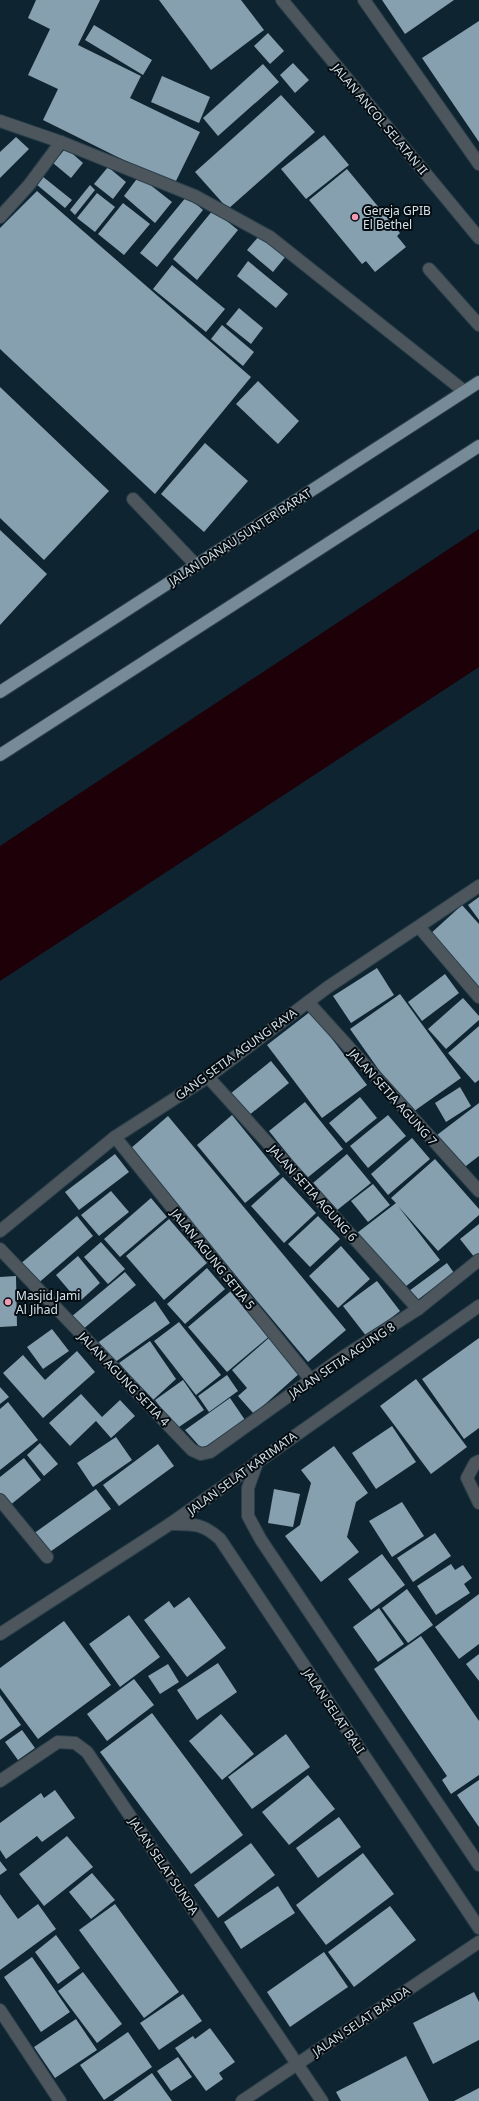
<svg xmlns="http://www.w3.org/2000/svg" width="479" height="2101" font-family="'Noto Sans',sans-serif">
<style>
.water{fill:#1e0009}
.building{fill:#87a0b0}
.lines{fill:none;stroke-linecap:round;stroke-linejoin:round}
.minor-casing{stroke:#2a3f4a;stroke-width:14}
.major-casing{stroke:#2a3f4a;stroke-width:14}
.minor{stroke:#4c565c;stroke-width:12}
.major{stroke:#768b97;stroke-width:12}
.poi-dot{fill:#f19ab2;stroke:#040c11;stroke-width:1.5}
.labels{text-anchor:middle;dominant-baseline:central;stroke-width:4;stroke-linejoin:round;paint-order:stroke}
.street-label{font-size:12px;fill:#d5e2ea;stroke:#040c11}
.poi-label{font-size:12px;fill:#d5e2ea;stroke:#040c11;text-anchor:start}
</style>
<rect width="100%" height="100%" fill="#0e2430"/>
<polygon class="water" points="479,529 479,667 0,981 0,846"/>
<g class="building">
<polygon points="36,0 100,0 78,45 141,76 130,98 200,132 174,185 43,120 58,89 28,75 50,29 28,18"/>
<polygon points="159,0 241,0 264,30 211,70"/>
<polygon points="382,0 454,0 405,34"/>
<polygon points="479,21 479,142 422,58"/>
<polygon points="94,25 152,60 143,75 85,40"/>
<polygon points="268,33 284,51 270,64 254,46"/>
<polygon points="293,63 309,80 295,93 280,75"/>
<polygon points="263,64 279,82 218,136 203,118"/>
<polygon points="162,76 210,97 199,123 151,102"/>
<polygon points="281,95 315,132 228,209 195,172"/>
<polygon points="324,135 349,165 306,199 281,169"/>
<polygon points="16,137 29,149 0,178 0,152"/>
<polygon points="66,148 83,163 71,178 53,163"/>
<polygon points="108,167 126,182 113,199 94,184"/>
<polygon points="347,169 400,233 397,236 406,247 375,272 366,261 362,264 309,200"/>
<polygon points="42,176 72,200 65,208 36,184"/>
<polygon points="139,176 172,202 155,223 124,196"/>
<polygon points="90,185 95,190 75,215 70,210"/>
<polygon points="37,191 251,377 155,494 0,349 0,228"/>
<polygon points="97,193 115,207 95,232 77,218"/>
<polygon points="187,196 203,210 157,267 140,253"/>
<polygon points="123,203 150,224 124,255 98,234"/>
<polygon points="213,210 238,230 197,280 173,259"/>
<polygon points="260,235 286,256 273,272 247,250"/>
<polygon points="248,261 288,294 276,308 237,276"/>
<polygon points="172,265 225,309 206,332 153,289"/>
<polygon points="239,308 263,328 251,344 226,324"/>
<polygon points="222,325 254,352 243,366 211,339"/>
<polygon points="258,381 299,421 278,444 236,404"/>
<polygon points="0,387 109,491 44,560 0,518"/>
<polygon points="205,443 248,481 204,532 161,494"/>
<polygon points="0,530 47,574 0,625"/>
<polygon points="479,897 479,920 468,905"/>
<polygon points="462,905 479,924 479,990 429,935"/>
<polygon points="377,968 394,995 351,1023 333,996"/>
<polygon points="445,974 459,993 422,1021 408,1002"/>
<polygon points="400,994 461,1078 410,1114 350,1029"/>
<polygon points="463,998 479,1016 479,1020 446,1049 428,1029"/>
<polygon points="311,1011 367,1085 322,1118 267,1045"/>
<polygon points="479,1026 479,1080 475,1083 448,1053"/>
<polygon points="271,1061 289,1083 248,1116 230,1094"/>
<polygon points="460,1087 471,1106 446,1122 435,1103"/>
<polygon points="360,1097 377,1118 346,1143 329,1123"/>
<polygon points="305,1102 343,1149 307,1178 269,1131"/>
<polygon points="479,1103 479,1156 462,1169 437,1135"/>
<polygon points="232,1115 280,1174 245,1203 197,1145"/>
<polygon points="388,1115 406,1136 368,1168 350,1146"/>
<polygon points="168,1116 346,1330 308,1362 130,1149"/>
<polygon points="412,1138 430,1159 388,1195 371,1174"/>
<polygon points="115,1154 129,1172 79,1210 65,1192"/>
<polygon points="347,1154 371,1183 336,1211 313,1183"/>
<polygon points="435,1159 479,1209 479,1215 438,1251 398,1206 440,1260 401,1290 357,1233 396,1203 391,1198"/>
<polygon points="283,1177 316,1213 284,1243 251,1206"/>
<polygon points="373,1184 390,1205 368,1222 351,1201"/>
<polygon points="111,1191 129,1212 99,1236 81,1215"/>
<polygon points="151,1198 167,1217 120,1257 104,1239"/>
<polygon points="77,1216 93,1236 36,1285 19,1265"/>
<polygon points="318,1216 340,1239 310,1267 288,1244"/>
<polygon points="169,1219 207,1263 164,1300 126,1256"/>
<polygon points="479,1224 479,1255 475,1258 460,1239"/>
<polygon points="101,1242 125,1269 108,1284 84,1257"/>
<polygon points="341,1246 370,1279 338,1308 309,1276"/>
<polygon points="78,1256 100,1283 79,1302 56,1275"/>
<polygon points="447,1263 454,1273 416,1301 409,1291"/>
<polygon points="207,1268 225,1289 185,1324 167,1304"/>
<polygon points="125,1272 136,1285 82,1330 71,1317"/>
<polygon points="16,1276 17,1326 0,1327 0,1277"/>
<polygon points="377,1281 400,1311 367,1337 343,1306"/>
<polygon points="232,1290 271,1335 227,1372 188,1327"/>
<polygon points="155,1301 170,1323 111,1365 96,1344"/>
<polygon points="179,1322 221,1375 196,1395 154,1341"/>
<polygon points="52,1329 69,1351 43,1369 27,1347"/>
<polygon points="270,1337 301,1372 254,1414 238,1396 247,1388 232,1370"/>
<polygon points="479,1338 479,1428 464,1439 422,1379"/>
<polygon points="150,1341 176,1379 152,1401 119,1363"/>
<polygon points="77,1351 95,1372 43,1418 3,1373 23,1355 45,1380"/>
<polygon points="227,1375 238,1391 209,1412 198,1396"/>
<polygon points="416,1379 467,1447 431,1474 380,1406"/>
<polygon points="183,1380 204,1410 176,1429 155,1400"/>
<polygon points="0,1387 9,1397 0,1404"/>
<polygon points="81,1394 102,1417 120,1400 135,1416 111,1438 96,1421 70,1446 49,1423"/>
<polygon points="230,1398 245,1420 202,1449 185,1430"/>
<polygon points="8,1402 38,1440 0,1470 0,1409"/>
<polygon points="392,1426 416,1462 376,1489 352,1453"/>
<polygon points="116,1437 132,1460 93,1487 77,1463"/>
<polygon points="40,1443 58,1464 44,1476 27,1455"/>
<polygon points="158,1444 174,1466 119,1506 103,1485"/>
<polygon points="334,1446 368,1493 356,1502 347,1537 359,1552 321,1582 285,1536 300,1525 311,1483 301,1470"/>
<polygon points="24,1458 41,1480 9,1506 0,1494 0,1477"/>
<polygon points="96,1489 111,1509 47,1554 33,1534"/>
<polygon points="274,1489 300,1494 293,1527 268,1523"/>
<polygon points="402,1502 424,1536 392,1557 369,1521"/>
<polygon points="435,1533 451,1556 413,1582 397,1558"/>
<polygon points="382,1554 405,1585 371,1610 348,1579"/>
<polygon points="451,1564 455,1570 463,1565 472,1578 464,1584 470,1593 436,1615 417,1586"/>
<polygon points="407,1589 433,1625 408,1643 382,1608"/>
<polygon points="479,1594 479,1644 459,1659 435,1627"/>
<polygon points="189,1597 226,1648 187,1677 144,1620 169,1601 174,1608"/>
<polygon points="379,1608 404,1644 378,1662 353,1627"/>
<polygon points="129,1615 160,1657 120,1687 89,1644"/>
<polygon points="64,1621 111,1685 38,1739 0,1688 0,1668"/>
<polygon points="421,1636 479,1721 479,1775 451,1794 442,1780 447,1776 374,1669"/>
<polygon points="479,1654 479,1681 466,1664"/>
<polygon points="218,1663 237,1692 197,1720 177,1690"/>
<polygon points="168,1664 179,1682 160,1694 148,1676"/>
<polygon points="134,1679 154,1705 107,1741 87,1714"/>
<polygon points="0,1695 21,1725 0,1740"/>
<polygon points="152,1713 243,1835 191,1874 100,1752"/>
<polygon points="221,1714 254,1754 222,1780 189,1741"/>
<polygon points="22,1730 35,1748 18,1760 5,1742"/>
<polygon points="286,1734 310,1767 252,1809 228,1777"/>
<polygon points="308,1775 335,1809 289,1845 262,1812"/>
<polygon points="479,1780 479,1827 457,1795"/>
<polygon points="55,1790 75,1818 42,1842 37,1836 6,1859 0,1850 0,1823 41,1793 44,1798"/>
<polygon points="339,1817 361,1847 318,1878 296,1848"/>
<polygon points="67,1836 93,1867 44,1906 19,1874"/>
<polygon points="251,1843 275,1875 218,1918 194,1885"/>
<polygon points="363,1853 394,1894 326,1945 296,1905"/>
<polygon points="0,1861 7,1870 0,1875"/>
<polygon points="92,1873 115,1900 91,1919 69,1892"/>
<polygon points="278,1886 295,1913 241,1949 224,1922"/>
<polygon points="0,1894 18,1919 38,1904 56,1929 0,1970"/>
<polygon points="115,1904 179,1992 144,2018 79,1930"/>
<polygon points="390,1906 416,1940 354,1987 328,1952"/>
<polygon points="56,1935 80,1968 58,1984 35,1952"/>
<polygon points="324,1952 348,1987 290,2027 267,1992"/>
<polygon points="32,1957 70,2012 41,2032 4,1977"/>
<polygon points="83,1972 122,2024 97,2043 58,1991"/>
<polygon points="474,1992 479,2002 479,2040 433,2064 413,2023"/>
<polygon points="183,1994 202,2021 159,2050 140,2023"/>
<polygon points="76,2019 97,2050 55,2078 34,2047"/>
<polygon points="210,2028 235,2062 219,2073 223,2079 206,2091 175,2048 193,2036 195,2039"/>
<polygon points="128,2032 152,2067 104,2100 80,2065"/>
<polygon points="406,2056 429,2101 341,2101 336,2092"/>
<polygon points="178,2057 192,2077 171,2091 157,2071"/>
<polygon points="152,2073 172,2101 113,2101"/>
<polygon points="479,2088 479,2101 454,2101"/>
</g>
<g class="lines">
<defs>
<g id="minor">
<polyline points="282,0 479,238"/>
<polyline points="364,0 479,164"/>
<polyline points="0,121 61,142 195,196 270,237 464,391"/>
<polyline points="0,217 29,185 61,142"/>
<polyline points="429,269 479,325"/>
<polyline points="133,499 196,565"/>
<polyline points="419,927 479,997"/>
<polyline points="308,1002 479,1191"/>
<polyline points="208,1077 418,1309"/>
<polyline points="115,1137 311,1380"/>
<polyline points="0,1231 115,1137 208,1077 328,987 479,886"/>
<polyline points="0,1249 192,1450 201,1454 210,1452 343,1357 418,1309 479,1260"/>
<polyline points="258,1460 248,1488 248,1516 261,1540 479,1865"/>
<polyline points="479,1461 475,1463 467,1478 479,1503"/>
<polyline points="0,1500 47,1557"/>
<path d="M170 1524C193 1524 202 1523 220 1539L479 1928"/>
<polyline points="0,1634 170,1524 479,1306"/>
<polyline points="0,1781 58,1742 75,1743 87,1752 322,2101"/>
<polyline points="0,2010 60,2101"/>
<polyline points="242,2101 479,1942"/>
</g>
<g id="major">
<polyline points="0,692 479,382"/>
<polyline points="0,755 479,446"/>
</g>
</defs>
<use href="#minor" class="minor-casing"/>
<use href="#major" class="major-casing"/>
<use href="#minor" class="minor"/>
<use href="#major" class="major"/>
</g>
<g class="poi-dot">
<circle cx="355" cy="217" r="4"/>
<circle cx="8" cy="1302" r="4"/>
</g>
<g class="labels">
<g class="street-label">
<text transform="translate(380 119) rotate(50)">JALAN ANCOL SELATAN II</text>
<text transform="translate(240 537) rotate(-33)">JALAN DANAU SUNTER BARAT</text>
<text transform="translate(236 1054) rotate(-36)">GANG SETIA AGUNG RAYA</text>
<text transform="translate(393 1097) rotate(48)">JALAN SETIA AGUNG 7</text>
<text transform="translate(313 1193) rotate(48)">JALAN SETIA AGUNG 6</text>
<text transform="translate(213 1259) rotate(51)">JALAN AGUNG SETIA 5</text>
<text transform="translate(342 1360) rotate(-34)">JALAN SETIA AGUNG 8</text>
<text transform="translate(124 1379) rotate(46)">JALAN AGUNG SETIA 4</text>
<text transform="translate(242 1473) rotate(-36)">JALAN SELAT KARIMATA</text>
<text transform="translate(334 1711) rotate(56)">JALAN SELAT BALI</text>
<text transform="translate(164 1866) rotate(56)">JALAN SELAT SUNDA</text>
<text transform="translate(361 2021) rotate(-34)">JALAN SELAT BANDA</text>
</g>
<g class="poi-label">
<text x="363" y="210">Gereja GPIB<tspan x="363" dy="14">El Bethel</tspan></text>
<text x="16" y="1295">Masjid Jami<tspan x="16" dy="14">Al Jihad</tspan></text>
</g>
</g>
</svg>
